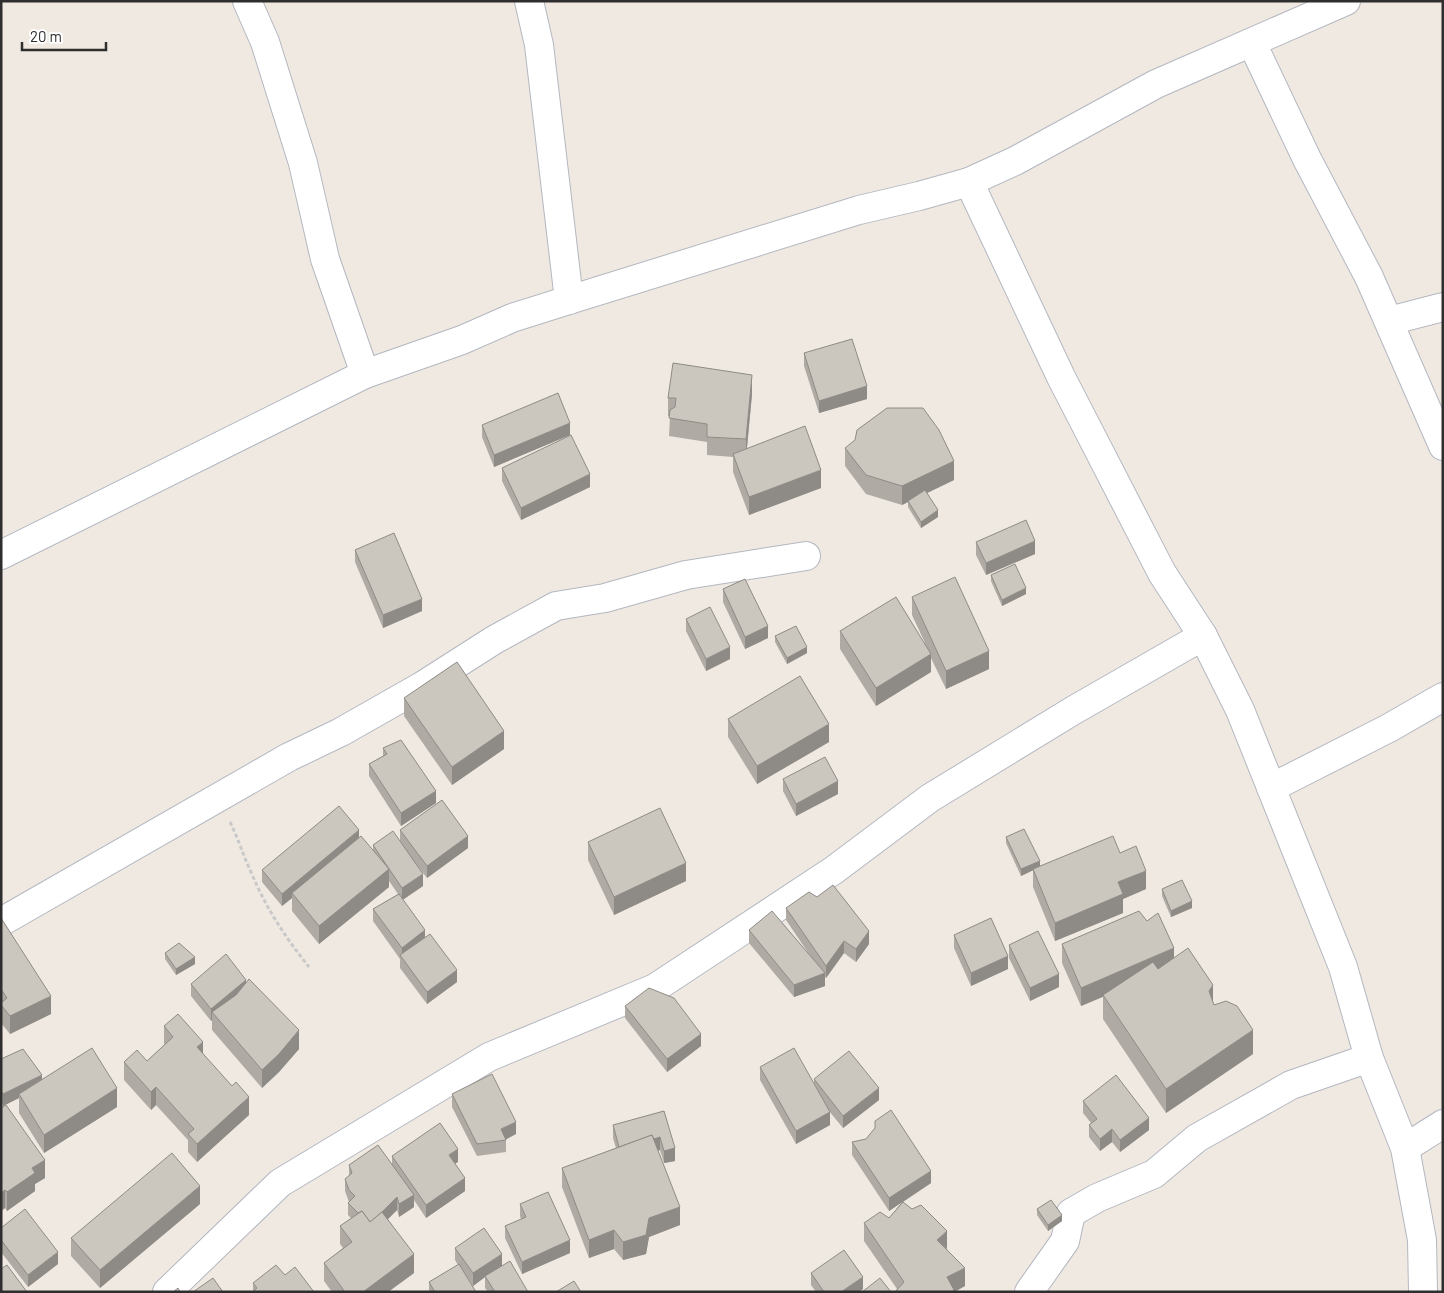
<svg xmlns="http://www.w3.org/2000/svg" width="1444" height="1293" font-family="Barlow,sans-serif">
<style>
.lines{fill:none;stroke-linecap:round;stroke-linejoin:round}
.minor-casing{stroke:#b4b7c1;stroke-width:30}
.path{stroke:#c9c9c9;stroke-width:3;stroke-dasharray:4 2.5;stroke-linecap:butt}
.minor{stroke:#fff;stroke-width:28}
.wall{fill:#afaba4}
.shaded-wall{fill:#8e8b86}
.building{fill:#cbc7bf;stroke:#8e8b86}
</style>
<rect width="100%" height="100%" fill="#efe9e1"/>
<g class="lines">
<defs>
<g id="minor">
<polyline points="247,1 265,42 303,163 325,259 365,374"/>
<polyline points="529,1 539,45 569,300"/>
<polyline points="1252,43 1307,159 1369,277 1443,446"/>
<polyline points="969,182 1061,377 1162,573 1203,636 1240,710 1343,967 1369,1058 1405,1148 1422,1240 1423,1292"/>
<polyline points="1389,321 1443,307"/>
<polyline points="1,555 365,374 462,340 512,318 569,300 859,210 919,196 969,182 1015,161 1156,84 1346,1"/>
<polyline points="1271,788 1389,728 1443,697"/>
<polyline points="1,922 289,757 341,732 422,686 494,640 556,606 605,598 686,575 806,556"/>
<polyline points="1405,1148 1443,1124"/>
<polyline points="167,1292 280,1183 489,1057 655,988 834,870 930,798 1074,710 1203,636"/>
<polyline points="1029,1292 1065,1241 1071,1213 1097,1198 1154,1174 1197,1138 1291,1085 1369,1058"/>
</g>
</defs>
<use href="#minor" class="minor-casing"/>
<path class="path" d="M230 822C238 838 243 855 251 872 266 908 285 937 309 967"/>
<use href="#minor" class="minor"/>
</g>
<g class="wall">
<polygon points="804,353 867,399 819,413 804,366"/>
<polygon points="752,394 747,448 821,488 749,515 733,472 733,457 707,455 707,442 669,436 670,416 668,416 668,398"/>
<polygon points="482,425 570,435 494,467 482,437"/>
<polygon points="845,448 954,480 927,493 938,517 921,528 908,507 908,502 902,505 866,494 845,466"/>
<polygon points="502,468 590,487 521,520 502,481"/>
<polygon points="976,542 1035,554 986,575 976,555"/>
<polygon points="355,550 422,611 383,628 355,562"/>
<polygon points="991,575 1026,594 1002,606 991,581"/>
<polygon points="723,589 768,638 745,649 723,602"/>
<polygon points="912,597 989,669 946,689 931,658 931,672 876,706 840,649 840,631 925,643 912,615"/>
<polygon points="686,619 730,659 706,671 686,631"/>
<polygon points="775,636 807,653 787,664 775,642"/>
<polygon points="404,698 504,749 452,785 404,716"/>
<polygon points="728,719 829,742 757,784 728,737"/>
<polygon points="383,748 436,803 401,826 369,776 369,764 383,756"/>
<polygon points="783,779 838,794 796,816 783,791"/>
<polygon points="400,830 468,848 427,878 416,864 423,886 403,900 425,937 457,982 427,1004 400,968 400,959 373,921 373,909 398,894 389,881 389,887 319,944 292,911 292,898 282,906 262,882 262,870 359,838 373,850 373,845 400,841"/>
<polygon points="1006,837 1040,866 1120,853 1146,889 1123,899 1123,913 1055,941 1033,887 1033,870 1021,876 1006,843"/>
<polygon points="588,842 686,881 614,915 588,860"/>
<polygon points="1162,889 1192,908 1171,917 1162,896"/>
<polygon points="786,908 869,944 856,962 844,953 826,978 825,977 825,986 794,997 749,943 749,930 813,960 786,920"/>
<polygon points="1,918 51,1014 10,1034 1,1023"/>
<polygon points="954,935 1008,969 971,986 954,948"/>
<polygon points="1062,944 1174,958 1213,1003 1214,1005 1253,1054 1166,1113 1103,1019 1103,997 1081,1006 1062,963"/>
<polygon points="1009,945 1059,987 1030,1001 1009,958"/>
<polygon points="165,953 195,964 176,975 165,959"/>
<polygon points="246,983 299,1049 279,1072 262,1088 212,1030 212,1020 211,1021 191,996 191,984"/>
<polygon points="625,1006 701,1046 667,1072 625,1018"/>
<polygon points="164,1026 203,1054 249,1115 197,1162 188,1152 188,1140 156,1105 151,1110 124,1080 124,1062 147,1061 164,1045"/>
<polygon points="1,1059 42,1080 117,1107 44,1153 19,1113 19,1098 3,1106 1,1103"/>
<polygon points="760,1067 814,1084 814,1079 879,1100 843,1128 829,1111 830,1125 796,1144 760,1080"/>
<polygon points="452,1094 516,1134 506,1139 506,1152 477,1156 452,1107"/>
<polygon points="1083,1101 1149,1130 1120,1152 1112,1142 1100,1151 1089,1137 1089,1125 1091,1123 1083,1113"/>
<polygon points="1,1108 45,1178 35,1184 35,1191 7,1211 5,1208 1,1211"/>
<polygon points="664,1111 675,1161 664,1163 660,1150 658,1150 680,1225 649,1237 646,1254 623,1260 614,1249 589,1258 562,1187 562,1168 616,1148 613,1138 613,1125"/>
<polygon points="875,1121 931,1183 903,1202 947,1249 965,1286 954,1292 895,1292 897,1289 864,1241 864,1223 889,1218 902,1202 889,1211 852,1155 852,1142 866,1139 875,1128"/>
<polygon points="392,1156 458,1162 455,1163 465,1191 426,1218 414,1200 414,1207 399,1217 397,1210 388,1219 414,1273 388,1292 332,1292 324,1281 324,1263 343,1248 340,1244 340,1226 351,1218 348,1215 348,1203 349,1202 345,1191 345,1179 349,1176 349,1165 392,1164"/>
<polygon points="200,1204 100,1288 71,1256 71,1238"/>
<polygon points="520,1204 570,1253 522,1274 505,1238 505,1226 521,1219 520,1216"/>
<polygon points="1037,1209 1062,1221 1048,1231 1037,1215"/>
<polygon points="1,1228 58,1264 28,1287 1,1252"/>
<polygon points="455,1248 502,1266 528,1292 488,1292 485,1288 485,1277 473,1286 467,1276 476,1292 429,1292 429,1282 458,1265 455,1260"/>
<polygon points="811,1273 863,1289 859,1292 816,1292 811,1285"/>
<polygon points="285,1275 253,1291 253,1283"/>
</g>
<g class="shaded-wall">
<polygon points="752,375 752,394 746,457 746,439"/>
<polygon points="867,386 867,399 819,413 819,401"/>
<polygon points="570,423 570,435 494,467 494,455"/>
<polygon points="954,461 954,480 902,505 902,486"/>
<polygon points="821,470 821,488 749,515 749,497"/>
<polygon points="590,474 590,487 521,520 521,508"/>
<polygon points="938,510 938,517 921,528 921,522"/>
<polygon points="1035,541 1035,554 986,575 986,563"/>
<polygon points="1026,588 1026,594 1002,606 1002,600"/>
<polygon points="422,599 422,611 383,628 383,615"/>
<polygon points="768,626 768,638 745,649 745,637"/>
<polygon points="730,647 730,659 706,671 706,659"/>
<polygon points="807,647 807,653 787,664 787,658"/>
<polygon points="989,651 989,669 946,689 946,671"/>
<polygon points="931,654 931,672 876,706 876,688"/>
<polygon points="829,724 829,742 757,784 757,766"/>
<polygon points="504,731 504,749 452,785 452,767"/>
<polygon points="838,781 838,794 796,816 796,804"/>
<polygon points="436,791 436,803 401,826 401,813"/>
<polygon points="359,830 359,842 292,893 292,898 282,906 282,894"/>
<polygon points="468,836 468,848 427,878 427,866"/>
<polygon points="1040,861 1040,867 1021,876 1021,869"/>
<polygon points="686,863 686,881 614,915 614,897"/>
<polygon points="389,869 389,887 319,944 319,926"/>
<polygon points="1146,871 1146,889 1123,899 1123,913 1055,941 1055,923 1118,882"/>
<polygon points="423,874 423,886 402,900 402,888"/>
<polygon points="1192,901 1192,908 1171,917 1171,911"/>
<polygon points="425,930 425,943 402,957 402,948"/>
<polygon points="869,931 869,944 856,962 856,949"/>
<polygon points="844,941 844,953 826,978 826,966"/>
<polygon points="1174,948 1174,966 1081,1006 1081,988"/>
<polygon points="1008,956 1008,969 971,986 971,973"/>
<polygon points="195,957 195,964 176,975 176,969"/>
<polygon points="457,970 457,982 427,1004 427,992"/>
<polygon points="825,973 825,986 794,997 794,985"/>
<polygon points="1059,974 1059,987 1030,1001 1030,988"/>
<polygon points="246,980 246,992 212,1012 212,1020 211,1021 211,1009"/>
<polygon points="1213,985 1213,1009 1209,991"/>
<polygon points="51,996 51,1014 10,1034 10,1016"/>
<polygon points="299,1030 299,1049 279,1072 262,1088 262,1070"/>
<polygon points="1253,1030 1253,1054 1166,1113 1166,1089"/>
<polygon points="701,1034 701,1046 667,1072 667,1059"/>
<polygon points="203,1042 203,1060 197,1047"/>
<polygon points="42,1075 42,1087 19,1094 19,1098 3,1106 3,1094"/>
<polygon points="156,1087 156,1105 151,1110 151,1092"/>
<polygon points="117,1088 117,1107 44,1153 44,1135"/>
<polygon points="879,1088 879,1100 843,1128 843,1116"/>
<polygon points="249,1097 249,1115 197,1162 197,1144"/>
<polygon points="830,1112 830,1125 796,1144 796,1131"/>
<polygon points="1149,1118 1149,1130 1120,1152 1120,1140"/>
<polygon points="516,1122 516,1134 505,1140 501,1129"/>
<polygon points="1112,1129 1112,1142 1100,1151 1100,1139"/>
<polygon points="660,1137 660,1150 619,1161 619,1148"/>
<polygon points="675,1148 675,1161 664,1163 664,1151"/>
<polygon points="458,1149 458,1162 449,1167 449,1155"/>
<polygon points="45,1160 45,1178 35,1184 35,1191 7,1211 7,1192 32,1168"/>
<polygon points="931,1171 931,1183 889,1211 889,1198"/>
<polygon points="465,1178 465,1191 426,1218 426,1205"/>
<polygon points="200,1186 200,1204 100,1288 100,1270"/>
<polygon points="5,1190 5,1208 1,1211 1,1193"/>
<polygon points="414,1195 414,1207 399,1217 399,1204"/>
<polygon points="397,1197 397,1210 370,1237 370,1225"/>
<polygon points="680,1207 680,1225 649,1237 646,1254 623,1260 623,1242 649,1218"/>
<polygon points="1062,1215 1062,1221 1048,1231 1048,1225"/>
<polygon points="614,1230 614,1249 589,1258 589,1240"/>
<polygon points="947,1231 947,1249 937,1240"/>
<polygon points="570,1240 570,1253 522,1274 522,1262"/>
<polygon points="58,1252 58,1264 28,1287 28,1275"/>
<polygon points="414,1254 414,1273 388,1292 363,1292"/>
<polygon points="502,1254 502,1266 485,1276 485,1277 473,1286 473,1273"/>
<polygon points="965,1268 965,1286 954,1292 947,1292 947,1277"/>
<polygon points="863,1277 863,1289 859,1292 841,1292"/>
</g>
<g class="building">
<polygon points="852,339 867,386 819,401 804,353"/>
<polygon points="673,363 752,375 746,439 707,437 707,424 669,418 670,410 675,407 676,398 668,398"/>
<polygon points="558,393 570,423 494,455 482,425"/>
<polygon points="887,408 923,408 939,430 954,461 902,486 866,475 845,448 855,440 857,430"/>
<polygon points="805,426 821,470 749,497 733,454"/>
<polygon points="571,435 590,474 521,508 502,468"/>
<polygon points="925,490 938,510 921,522 908,501"/>
<polygon points="1026,520 1035,541 986,563 976,542"/>
<polygon points="394,533 422,599 383,615 355,550"/>
<polygon points="1015,564 1026,588 1002,600 991,575"/>
<polygon points="955,577 989,651 946,671 912,597"/>
<polygon points="745,579 768,626 745,637 723,589"/>
<polygon points="896,597 931,654 876,688 840,631"/>
<polygon points="710,607 730,647 706,659 686,619"/>
<polygon points="796,626 807,647 787,658 775,636"/>
<polygon points="457,662 504,731 452,767 404,698"/>
<polygon points="800,676 829,724 757,766 728,719"/>
<polygon points="401,740 436,791 401,813 369,764 387,754 383,748"/>
<polygon points="825,757 838,781 796,804 783,779"/>
<polygon points="442,800 468,836 427,866 400,830"/>
<polygon points="339,806 359,830 282,894 262,870"/>
<polygon points="660,808 686,863 614,897 588,842"/>
<polygon points="1024,829 1040,861 1021,869 1006,837"/>
<polygon points="393,831 423,874 402,888 373,845"/>
<polygon points="361,836 389,869 319,926 292,893"/>
<polygon points="1113,836 1120,853 1136,846 1146,871 1118,882 1123,894 1055,923 1033,869"/>
<polygon points="1182,880 1192,901 1171,911 1162,889"/>
<polygon points="833,885 869,931 856,949 844,941 826,966 786,908 809,892 817,897"/>
<polygon points="399,894 425,930 402,948 373,909"/>
<polygon points="772,911 825,973 794,985 749,930"/>
<polygon points="1139,911 1147,921 1158,913 1174,948 1081,988 1062,944"/>
<polygon points="1,918 51,996 10,1016 1,1005 1,1003 7,998 1,989"/>
<polygon points="991,918 1008,956 971,973 954,935"/>
<polygon points="1038,931 1059,974 1030,988 1009,945"/>
<polygon points="430,934 457,970 427,992 400,955"/>
<polygon points="179,943 195,957 176,969 165,953"/>
<polygon points="1188,948 1213,985 1209,991 1214,1005 1226,1001 1237,1006 1253,1030 1166,1089 1103,995 1153,962 1158,969"/>
<polygon points="226,954 246,980 211,1009 191,984"/>
<polygon points="249,979 299,1030 279,1054 262,1070 212,1012 236,995"/>
<polygon points="649,988 674,998 701,1034 667,1059 625,1006"/>
<polygon points="178,1014 203,1042 197,1047 232,1086 236,1082 249,1097 197,1144 188,1134 194,1129 156,1087 151,1092 124,1062 137,1050 147,1061 173,1037 164,1026"/>
<polygon points="92,1048 117,1088 44,1135 19,1094"/>
<polygon points="794,1048 830,1112 796,1131 760,1067"/>
<polygon points="23,1049 42,1075 3,1094 1,1091 1,1059"/>
<polygon points="849,1051 879,1088 843,1116 814,1079"/>
<polygon points="492,1074 516,1122 501,1129 506,1140 477,1144 452,1094"/>
<polygon points="1116,1075 1149,1118 1120,1140 1112,1129 1100,1139 1089,1125 1097,1119 1083,1101"/>
<polygon points="6,1105 45,1160 32,1168 35,1173 7,1192 5,1190 1,1193 1,1108"/>
<polygon points="891,1110 931,1171 889,1198 852,1142 866,1139 875,1128 875,1121"/>
<polygon points="664,1111 675,1148 664,1151 660,1137 654,1139 652,1135 619,1147 613,1125"/>
<polygon points="440,1123 458,1149 449,1155 465,1178 426,1205 392,1156"/>
<polygon points="652,1135 680,1207 649,1218 646,1235 623,1242 614,1230 589,1240 562,1168"/>
<polygon points="378,1145 414,1195 399,1204 397,1197 382,1212 370,1222 362,1211 358,1213 348,1203 355,1196 349,1190 345,1179 352,1173 349,1165"/>
<polygon points="172,1153 200,1186 100,1270 71,1238"/>
<polygon points="548,1192 570,1240 522,1262 505,1226 526,1217 520,1204"/>
<polygon points="1051,1200 1062,1215 1048,1225 1037,1209"/>
<polygon points="903,1202 912,1209 921,1205 947,1231 937,1240 965,1268 947,1277 954,1290 952,1292 931,1292 930,1291 929,1292 895,1292 904,1282 864,1223 880,1212 889,1218"/>
<polygon points="25,1209 58,1252 28,1275 1,1240 1,1228"/>
<polygon points="362,1211 370,1222 382,1212 414,1254 363,1292 345,1292 324,1263 352,1242 340,1226"/>
<polygon points="484,1228 502,1254 473,1273 455,1248"/>
<polygon points="844,1250 863,1277 841,1292 824,1292 811,1273"/>
<polygon points="510,1261 528,1292 495,1292 485,1276"/>
<polygon points="459,1264 476,1292 435,1292 429,1282"/>
<polygon points="7,1265 27,1292 1,1292 1,1269"/>
<polygon points="276,1265 285,1275 295,1267 314,1292 253,1292 257,1288 253,1283"/>
<polygon points="213,1278 223,1292 193,1292"/>
<polygon points="880,1278 891,1292 862,1292"/>
<polygon points="574,1281 581,1292 556,1292"/>
<polygon points="178,1288 180,1292 173,1292"/>
</g>
<rect width="1444" height="1293" fill="none" stroke="#2e2e2e" stroke-width="5"/>
<path d="M22 42v8h84v-8" fill="none" stroke="#2e2e2e" stroke-width="2.5"/>
<text x="30" y="42" font-size="15" fill="#2e2e2e" stroke="#ffffff" stroke-width="4" paint-order="stroke">20 m</text>
</svg>
